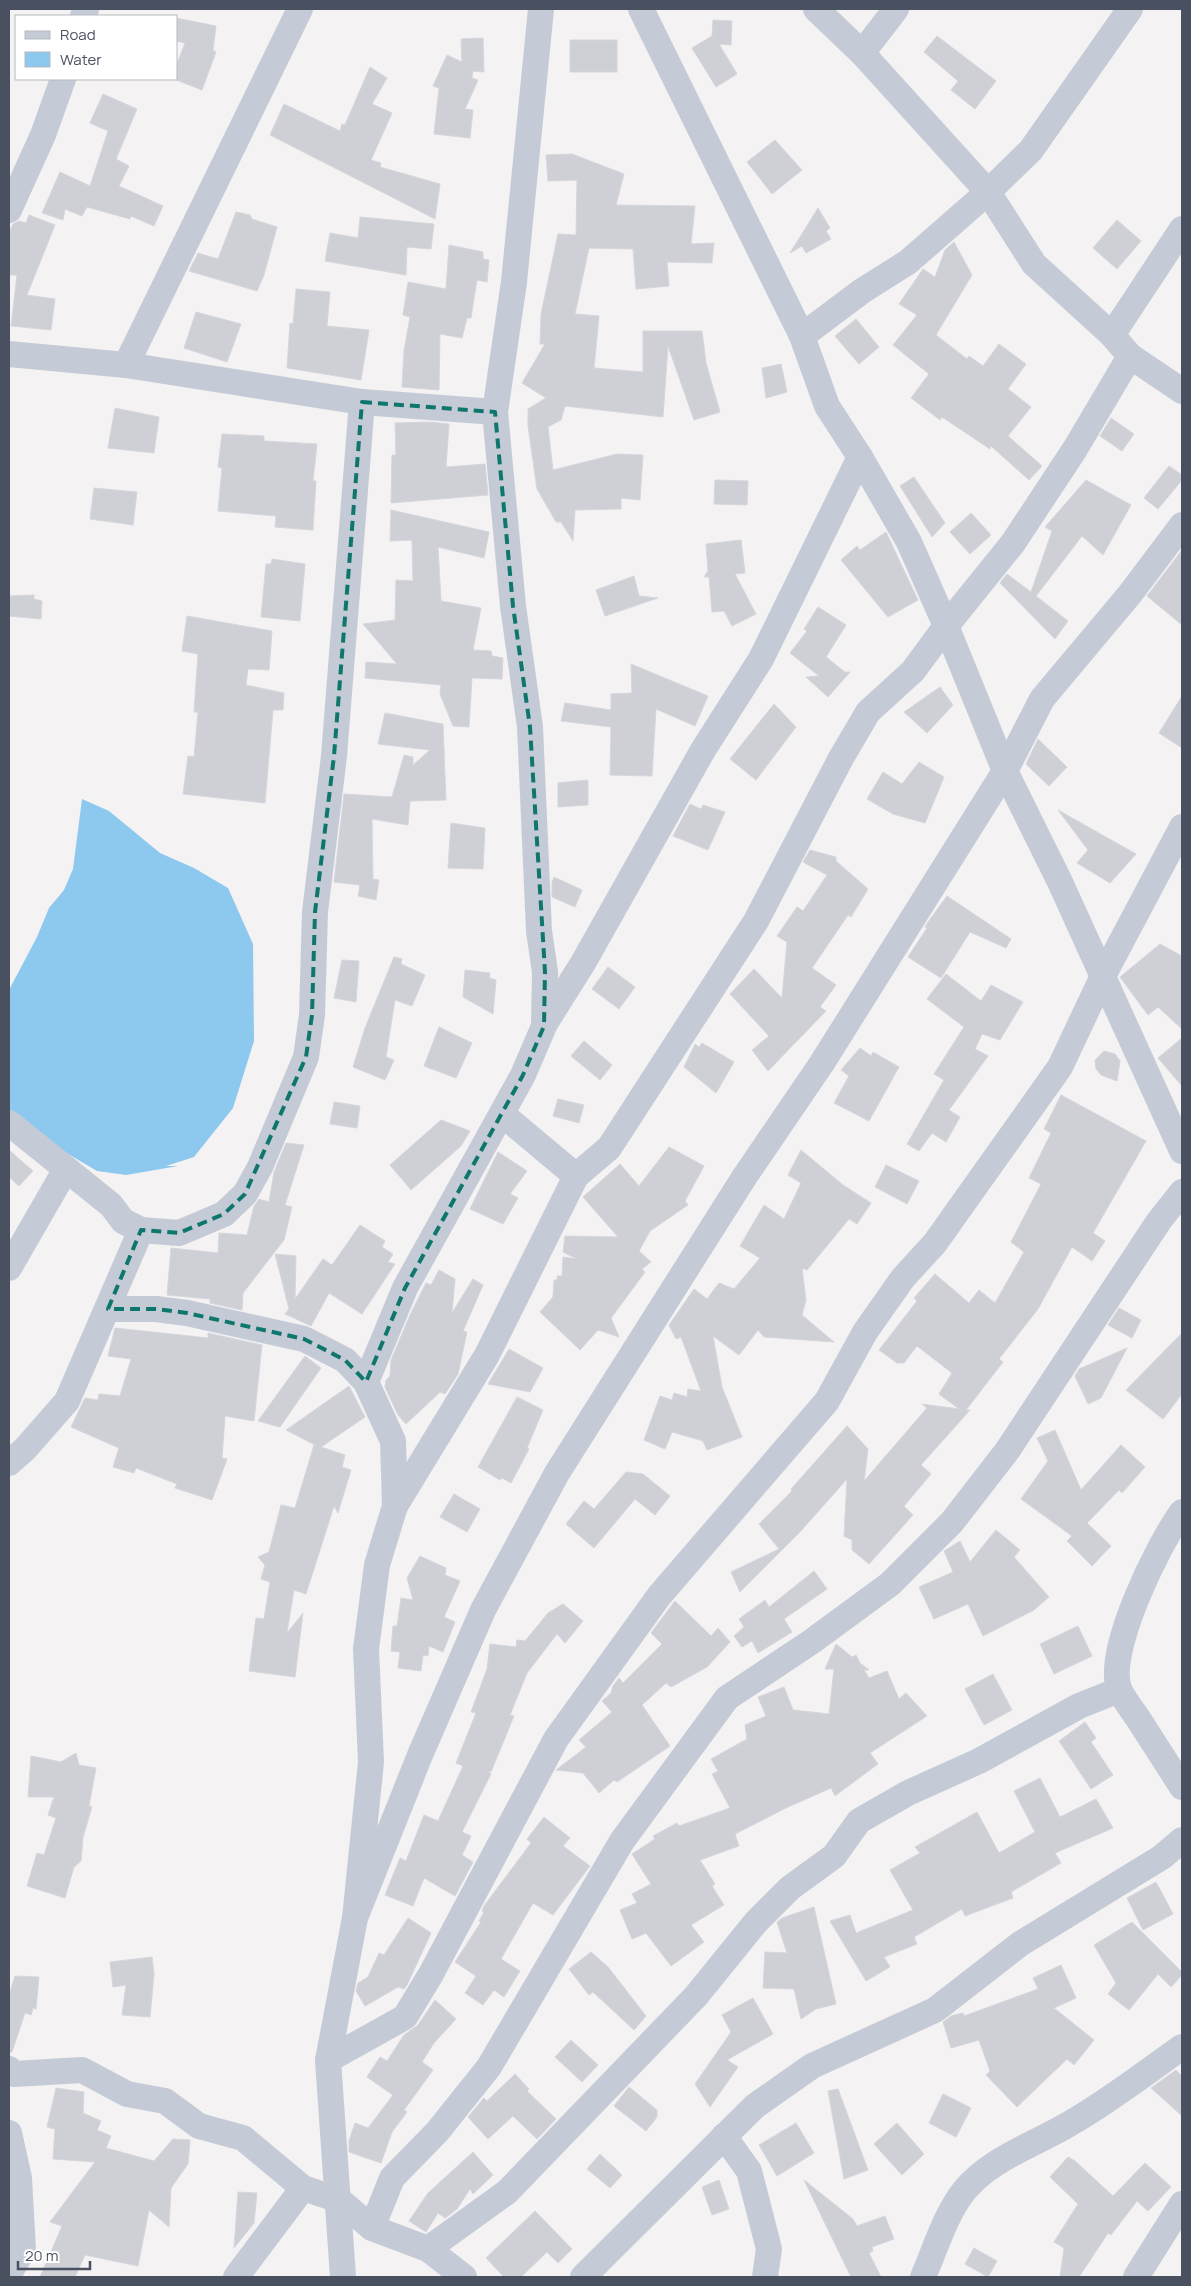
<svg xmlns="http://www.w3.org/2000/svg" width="1191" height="2286" font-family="Manrope,sans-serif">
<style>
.water{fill:#8dc8ef}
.building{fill:#ced0d6;stroke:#d6d6dd}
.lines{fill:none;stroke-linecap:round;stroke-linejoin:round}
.street{stroke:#c5cbd6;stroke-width:26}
.marked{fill:none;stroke:#0f766e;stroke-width:4;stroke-dasharray:10 6;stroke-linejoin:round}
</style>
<rect width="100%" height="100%" fill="#f4f2f2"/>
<polygon class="water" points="82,799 109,811 160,853 194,868 228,888 253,944 254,1041 233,1108 194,1157 166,1166 178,1166 126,1175 97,1171 19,1125 9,1109 9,990 37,937 49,908 64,890 73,869"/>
<g class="building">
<polygon points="176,18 216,26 213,50 216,52 202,90 174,79 176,79 176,66 185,43 176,41"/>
<polygon points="713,20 732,21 731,45 719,44 737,74 716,87 692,48 712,36"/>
<polygon points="937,36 996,81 975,109 951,90 958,81 924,52"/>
<polygon points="483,38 484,72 473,71 472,78 478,80 465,109 473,110 470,138 434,134 439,88 433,86 447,55 462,62 461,39"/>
<rect x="570" y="40" width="47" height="32"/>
<polygon points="370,67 387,78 372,104 392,113 371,160 381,163 380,167 440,184 435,219 270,135 284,104 340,131 342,124 345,125"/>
<polygon points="103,94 137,109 116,159 129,166 119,186 163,206 154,226 131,216 130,219 87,207 82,216 65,209 63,220 42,213 60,172 90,186 108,131 90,123"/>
<polygon points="775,140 802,170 772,194 747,162"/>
<polygon points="572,154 624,174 616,205 695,206 691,244 714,243 712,263 667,262 669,286 636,289 633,249 589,248 575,314 599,316 594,368 643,372 643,331 702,331 706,363 720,412 694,420 668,346 663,417 565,406 561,420 548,427 553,470 617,454 643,455 640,500 621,498 621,509 575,510 573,541 561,522 556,522 537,489 528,426 528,409 546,398 522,383 545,344 540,344 541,314 558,234 576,235 577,180 548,181 546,155"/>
<polygon points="818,208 830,228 826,231 831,239 806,253 802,246 790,253"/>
<polygon points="236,212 250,215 252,219 277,227 264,275 257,291 189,271 198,253 218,259"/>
<polygon points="29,215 55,225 27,295 55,299 51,330 11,326 17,275 9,275 9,233 13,224 19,221 26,223"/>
<polygon points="360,217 434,224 431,249 407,247 406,275 325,261 330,233 358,238"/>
<polygon points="1117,220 1141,241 1117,269 1093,248"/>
<polygon points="954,242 972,275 936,335 967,359 969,356 983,366 999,344 1026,364 1008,389 1031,407 1008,436 1042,466 1029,480 991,446 990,449 942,417 940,420 911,398 929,374 893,345 917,315 899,304 923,269 935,277 945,250"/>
<polygon points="449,245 483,252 483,259 489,260 487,282 477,280 471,318 467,318 462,338 440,334 439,390 402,387 404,351 410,317 403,315 408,282 446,289"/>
<polygon points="296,289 330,292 327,326 369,330 361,380 287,368 290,323 293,324"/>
<polygon points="196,312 241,324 227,362 184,348"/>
<polygon points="856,319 879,347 859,364 835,336"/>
<polygon points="781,364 787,392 766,398 762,368"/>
<polygon points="115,408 159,417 154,453 108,448"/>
<polygon points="1111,418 1134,434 1122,451 1100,436"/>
<polygon points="429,422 449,424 446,467 485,464 488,495 391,503 392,455 396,455 395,423"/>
<polygon points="222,434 264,436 264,441 317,444 313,481 316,481 313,530 275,527 276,516 218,511 222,468 218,467"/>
<polygon points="1169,466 1182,475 1182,480 1158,509 1144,498"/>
<polygon points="914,477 945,523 932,537 900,486"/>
<polygon points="715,480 748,481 747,505 714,504"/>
<polygon points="1086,480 1131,505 1103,555 1082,536 1036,596 1068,621 1055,639 1000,583 1007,574 1031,592 1052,531 1045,527"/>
<polygon points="94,488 137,492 133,525 90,519"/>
<polygon points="391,510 489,532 484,558 438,547 441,601 481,608 473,650 491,651 492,656 503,658 502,679 472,678 469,727 453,726 440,694 441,685 365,678 366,662 397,664 363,624 395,620 396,580 413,581 412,540 390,541"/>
<polygon points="971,513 991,535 970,554 950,532"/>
<polygon points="886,532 918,600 888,617 841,560 857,546 860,550"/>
<polygon points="741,540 745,573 735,574 756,614 732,626 724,611 712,612 709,577 704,577 708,571 706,544"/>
<polygon points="1182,550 1182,625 1147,596"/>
<polygon points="272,559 305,564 300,621 261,617 266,564 271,564"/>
<polygon points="634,576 639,596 658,598 605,616 596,590"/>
<polygon points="34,595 34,599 42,601 41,619 9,616 9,596"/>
<polygon points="818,607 846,625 826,657 845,672 850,672 828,697 806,677 819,676 790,653 807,631 804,629"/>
<polygon points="187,616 272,631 269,670 248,669 246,685 284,693 283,710 273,710 265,803 183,794 188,756 194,757 198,712 194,712 198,654 182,651"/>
<polygon points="631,664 708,696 695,726 656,709 652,776 610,775 611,727 561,721 565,703 611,710 611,694 632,693"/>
<polygon points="940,687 953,705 927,733 904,712"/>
<polygon points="1182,696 1182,748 1159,733"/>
<polygon points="774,704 796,727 756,780 730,759"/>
<polygon points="385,713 443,724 446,800 410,801 408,825 372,819 373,879 379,880 376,900 358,896 360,885 334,882 344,794 392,797 404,755 413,757 413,765 430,750 378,744"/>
<polygon points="1038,739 1067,767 1049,786 1026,764"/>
<polygon points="919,762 944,777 925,823 893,814 867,799 883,772 902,784"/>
<polygon points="588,780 588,805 558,807 558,783"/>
<polygon points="690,804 701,809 703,805 725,812 708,850 673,836"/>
<polygon points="1058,810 1136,854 1110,883 1077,863 1088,850"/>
<polygon points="451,823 485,828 483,869 448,868"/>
<polygon points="810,850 836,857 836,861 868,889 851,917 848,915 812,968 836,985 820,1007 826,1011 768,1071 752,1050 769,1036 730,994 754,969 782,998 787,942 777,936 797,907 803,911 827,875 803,862"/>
<polygon points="554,877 582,890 575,907 552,897 552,882"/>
<polygon points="947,896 1011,939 1006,948 970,932 941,978 908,957 927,928 925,927 928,922"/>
<polygon points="1160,944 1182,956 1182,1029 1158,1007 1148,1015 1120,977"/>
<polygon points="394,957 402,959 401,964 425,975 412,1006 395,1000 386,1057 394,1060 385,1080 353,1067 365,1028"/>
<polygon points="342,960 359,961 356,1002 334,998"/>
<polygon points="608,967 635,987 619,1009 592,989"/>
<polygon points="465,970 490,973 489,978 496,980 493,1014 463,997"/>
<polygon points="946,974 981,1001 991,985 1023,1002 1000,1040 982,1034 975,1049 988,1056 949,1110 960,1117 946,1142 932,1133 919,1151 907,1144 944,1080 934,1074 964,1027 927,999"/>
<polygon points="439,1027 472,1043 456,1078 424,1066"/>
<polygon points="1182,1038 1182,1086 1158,1058"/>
<polygon points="584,1041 612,1065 600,1080 571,1056"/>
<polygon points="702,1043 734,1062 716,1093 684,1067 695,1044 699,1047"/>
<polygon points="860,1048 871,1056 873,1052 899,1067 869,1121 834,1103 849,1076 841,1070"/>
<polygon points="1104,1051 1115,1054 1120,1061 1117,1081 1101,1075 1096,1069 1095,1060"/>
<polygon points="1061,1095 1146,1141 1093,1233 1105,1241 1092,1261 1072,1247 1038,1309 999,1359 1003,1362 966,1410 970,1410 921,1465 931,1474 904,1506 913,1515 869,1564 852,1550 852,1540 844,1536 847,1479 800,1532 740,1592 731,1572 779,1549 759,1524 792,1491 791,1489 847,1426 868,1449 864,1481 927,1408 922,1404 959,1409 939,1394 952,1373 917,1346 904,1363 897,1363 879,1350 917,1301 914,1298 935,1274 969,1303 979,1290 995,1303 1024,1252 1011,1242 1041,1184 1029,1178 1051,1133 1044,1129"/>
<polygon points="558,1099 584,1105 579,1123 553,1116"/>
<polygon points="334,1102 360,1106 357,1128 330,1124"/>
<polygon points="441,1120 470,1131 461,1146 411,1190 390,1165"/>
<polygon points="286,1143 304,1145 285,1205 292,1207 284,1240 243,1293 242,1310 210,1303 210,1299 167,1295 171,1248 218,1253 219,1233 247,1235 254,1206 259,1199 269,1202 274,1172"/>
<polygon points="669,1147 704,1166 685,1201 688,1205 650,1231 639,1251 651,1262 642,1269 645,1272 611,1318 619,1337 598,1330 580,1350 540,1312 553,1297 554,1280 557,1280 557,1276 562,1276 563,1257 577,1259 563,1252 565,1236 618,1237 583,1197 620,1164 639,1186"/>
<polygon points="9,1150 33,1171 19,1186 9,1177"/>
<polygon points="801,1150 843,1185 871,1203 857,1224 849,1219 807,1270 802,1268 806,1300 802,1315 834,1342 764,1337 758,1330 739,1355 713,1336 722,1387 742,1437 707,1450 703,1441 672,1432 665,1449 644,1440 660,1396 672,1400 674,1393 687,1397 688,1389 701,1391 681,1337 676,1339 669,1325 694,1289 707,1299 719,1283 734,1289 760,1258 740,1246 764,1205 784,1219 801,1183 788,1175"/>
<polygon points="498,1152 527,1171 510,1194 518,1198 503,1224 470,1209"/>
<polygon points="886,1165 919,1181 907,1204 875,1187"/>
<polygon points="360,1225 385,1241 382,1247 393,1254 388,1262 395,1264 362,1314 329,1293 311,1326 285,1314 289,1309 275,1254 296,1256 295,1299 323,1259 332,1265"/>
<polygon points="439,1270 455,1279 452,1313 473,1279 483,1285 463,1331 467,1332 458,1374 445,1394 440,1392 406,1424 398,1415 385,1387 386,1380 390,1376 391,1360 410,1315 426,1283 431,1285"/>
<polygon points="1119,1308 1141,1320 1132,1338 1108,1325"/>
<polygon points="115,1328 208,1338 208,1333 262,1345 254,1421 225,1416 222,1458 227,1459 212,1500 175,1488 177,1484 136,1468 134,1473 113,1467 119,1448 71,1427 85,1398 98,1400 99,1394 120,1396 131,1359 108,1356"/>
<polygon points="1182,1333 1182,1394 1163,1419 1126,1390"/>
<polygon points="1127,1348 1101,1398 1088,1404 1075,1376 1079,1369"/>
<polygon points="509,1349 543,1368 530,1392 488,1384"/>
<polygon points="305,1356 321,1368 280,1427 258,1421"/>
<polygon points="349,1386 365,1417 321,1447 345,1455 342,1467 351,1470 338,1513 334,1506 306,1594 294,1590 287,1633 303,1613 295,1677 249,1671 256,1618 264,1619 270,1582 261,1579 265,1565 258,1557 269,1552 281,1505 295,1508 314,1445 317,1446 286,1430"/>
<polygon points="517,1397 543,1410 527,1448 529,1449 511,1483 502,1478 500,1480 478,1467"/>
<polygon points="1055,1430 1081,1490 1121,1445 1145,1467 1122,1493 1119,1490 1087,1523 1111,1546 1092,1566 1067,1541 1072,1536 1021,1499 1048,1461 1037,1438"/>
<polygon points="626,1472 643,1474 670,1496 655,1515 635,1499 594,1548 566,1524 584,1501 594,1509"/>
<polygon points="454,1494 480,1509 467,1532 440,1517"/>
<polygon points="996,1530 1020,1550 1014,1557 1049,1597 1034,1610 983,1636 968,1604 934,1619 919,1587 953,1572 944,1551 960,1541 970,1562"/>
<polygon points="420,1556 446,1568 445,1575 460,1581 444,1617 455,1622 443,1652 429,1646 428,1656 423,1655 421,1671 398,1668 400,1652 391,1651 393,1626 397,1626 401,1598 413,1600 407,1578"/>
<polygon points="814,1571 827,1589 784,1619 792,1632 758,1653 752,1641 742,1647 734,1636 744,1627 739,1619 765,1600 769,1607"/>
<polygon points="675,1601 711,1636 718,1628 730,1642 707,1667 671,1687 666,1683 642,1705 670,1746 617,1782 614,1780 599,1793 583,1773 556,1770 586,1747 579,1740 612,1712 602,1701 611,1693 613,1686 619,1678 623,1683 662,1644 651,1633"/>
<polygon points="563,1604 583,1621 565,1643 557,1634 527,1673 510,1715 514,1716 491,1772 487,1771 491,1774 462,1832 471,1836 462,1855 473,1862 455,1896 424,1878 413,1906 385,1895 400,1858 406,1861 424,1815 438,1821 463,1766 456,1763 476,1713 471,1712 487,1669 490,1644 516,1647 517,1640 525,1641 548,1613"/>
<polygon points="1078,1626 1092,1656 1054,1674 1040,1644"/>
<polygon points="836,1644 852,1657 856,1655 860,1663 869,1670 864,1670 869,1678 887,1671 899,1699 906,1693 927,1716 870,1753 878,1764 835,1796 831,1788 788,1807 735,1834 739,1846 700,1860 715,1884 712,1886 724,1905 691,1925 704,1942 671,1966 646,1933 632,1939 620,1910 637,1903 632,1894 651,1884 632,1854 655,1839 653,1836 677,1823 679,1826 730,1808 712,1774 718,1771 711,1759 747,1739 745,1725 766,1716 758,1697 784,1687 793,1710 829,1714 834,1669 825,1669"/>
<polygon points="993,1674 1012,1710 984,1725 965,1689"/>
<polygon points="1085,1722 1096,1738 1091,1742 1113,1775 1091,1789 1059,1741"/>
<polygon points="76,1753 79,1765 96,1768 89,1806 92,1807 83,1837 81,1861 74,1867 65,1898 27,1886 37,1853 44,1855 56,1818 48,1815 54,1797 28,1797 31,1756 61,1762"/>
<polygon points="1040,1778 1060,1817 1096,1799 1113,1828 1055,1853 1061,1863 1011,1892 1013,1898 965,1916 962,1909 914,1937 917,1944 884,1957 890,1967 866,1981 830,1921 850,1915 856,1933 913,1910 890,1870 920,1853 915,1847 977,1812 999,1853 1035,1832 1014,1791"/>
<polygon points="544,1817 570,1838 563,1846 590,1866 553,1915 533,1903 501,1959 520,1971 504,1997 494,1990 483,2005 465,1993 476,1976 455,1962 481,1922 479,1921 484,1912 482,1911 484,1906 531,1843 527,1839"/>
<polygon points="1156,1882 1173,1914 1143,1930 1127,1898"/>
<polygon points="814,1907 836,2004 816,2009 801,2019 794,1989 763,1988 765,1952 787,1953 777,1922 782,1918"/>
<polygon points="408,1918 431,1933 407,1985 404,1989 398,1987 365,2006 356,1991 358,1983 368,1977 379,1953 384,1955"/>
<polygon points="1132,1922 1182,1972 1182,1975 1171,1987 1158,1974 1129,2010 1108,1994 1116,1983 1094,1945"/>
<polygon points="591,1952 608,1967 646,2016 634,2030 593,1992 589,1995 569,1969"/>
<polygon points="152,1957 154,1974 150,2017 122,2015 126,1985 113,1987 110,1962"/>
<polygon points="1061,1965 1076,1998 1054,2008 1094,2040 1074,2065 1067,2059 1017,2107 986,2075 990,2071 979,2040 951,2048 943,2022 951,2016 963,2013 964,2016 1038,1989 1033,1978"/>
<polygon points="15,1976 39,1977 36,2009 33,2008 31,2015 25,2013 12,2052 9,2052 9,1995"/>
<polygon points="753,1998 773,2034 727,2060 738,2067 710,2107 695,2084 731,2032 722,2015"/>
<polygon points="435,2000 456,2019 434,2043 422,2062 433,2070 404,2110 407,2112 392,2132 381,2163 349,2152 349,2141 355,2123 368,2128 393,2095 367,2077 380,2057 387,2061 404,2035 418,2025"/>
<polygon points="571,2040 598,2065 582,2082 555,2057"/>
<polygon points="1176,2070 1182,2076 1182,2116 1151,2088"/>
<polygon points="515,2074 529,2089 527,2091 556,2119 537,2139 513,2116 488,2139 468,2117 484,2098 487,2101"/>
<polygon points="629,2087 657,2110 657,2117 646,2131 614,2106"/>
<polygon points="56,2088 84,2092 83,2113 101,2121 97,2130 111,2136 106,2148 154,2161 173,2139 190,2140 188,2164 171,2188 169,2227 149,2210 138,2266 85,2255 75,2277 40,2277 62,2226 50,2222 95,2162 53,2159 55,2129 47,2127"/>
<polygon points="838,2089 868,2170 844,2179 828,2091"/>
<polygon points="943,2094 971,2108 956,2137 929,2123"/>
<polygon points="796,2123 814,2153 777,2176 759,2145"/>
<polygon points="897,2123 924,2154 902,2175 874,2144"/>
<polygon points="473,2152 493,2175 473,2194 470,2189 457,2209 445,2218 438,2213 426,2232 409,2221 428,2193"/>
<polygon points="600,2154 622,2175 610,2188 587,2169"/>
<polygon points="1068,2157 1075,2161 1113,2196 1145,2163 1171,2187 1148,2211 1137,2201 1111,2235 1108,2233 1079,2277 1060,2277 1064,2248 1054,2242 1078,2204 1050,2177"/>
<polygon points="719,2180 729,2209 712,2215 702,2187"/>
<polygon points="804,2180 853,2219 857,2226 885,2216 894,2239 872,2247 873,2251 869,2253 881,2277 851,2277"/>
<polygon points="238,2192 257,2193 254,2223 234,2248"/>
<polygon points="535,2211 572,2249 558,2263 547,2252 521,2277 504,2277 486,2258"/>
<polygon points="974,2248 997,2261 988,2277 965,2264"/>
</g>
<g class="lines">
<g class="street">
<polyline points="641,9 802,336 827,406 860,457 909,542 946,626 1005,771 1060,882 1182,1151"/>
<polyline points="816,9 862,53 988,192 1034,264 1112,335 1130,356 1182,391"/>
<polyline points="83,16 86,9"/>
<polyline points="862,53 896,9"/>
<polyline points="9,210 43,135 63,79"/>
<polyline points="1112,335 1182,229"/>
<polyline points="802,336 862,291 908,262 988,192 1031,150 1130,9"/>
<polyline points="9,354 126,365 362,402 495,412"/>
<polyline points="126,365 300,9"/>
<polyline points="544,1025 583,963 703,750 761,659 860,457"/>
<polyline points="502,1114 576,1176"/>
<polyline points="9,1123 111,1205 123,1221 141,1230"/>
<polyline points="9,1268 66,1169"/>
<polyline points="108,1309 156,1309 187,1313 304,1339 345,1360 366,1382 393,1441 395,1506 377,1565 366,1649 371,1762 355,1918 328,2060 343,2277"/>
<polyline points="366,1382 405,1288 523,1075 544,1026 545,972 539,931 530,727 513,606 495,412 514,282 541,9"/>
<polyline points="9,1463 25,1449 67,1401 141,1230 179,1233 224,1214 245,1194 260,1167 306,1057 312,1015 315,912 334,756 362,402"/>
<polyline points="395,1506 487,1355 576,1176 609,1148 756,921 841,758 868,712 913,671 946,626 1013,543 1075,449 1130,356"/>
<path d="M1182 1512C1159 1543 1103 1655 1120 1691 1125 1701 1133 1711 1139 1720 1153 1742 1168 1765 1182 1787"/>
<polyline points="355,1918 420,1755 483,1610 557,1473 745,1176 822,1063 1005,771 1042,699 1130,594 1182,525"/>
<polyline points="328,2060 405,2017 431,1974 556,1739 659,1596 827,1401 865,1332 903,1278 935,1243 1060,1067 1102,978 1182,827"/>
<polyline points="9,2069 14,2074 82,2070 127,2094 165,2101 199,2126 243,2138 303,2188 339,2200 372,2228 428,2249 464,2277"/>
<polyline points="9,2133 19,2178 23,2250 9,2274"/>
<polyline points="724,2136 749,2171 769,2249 765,2277"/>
<polyline points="372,2228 392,2178 437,2132 489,2067 622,1841 727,1698 811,1642 890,1584 952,1522 1007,1451 1159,1221 1182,1192"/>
<polyline points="428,2249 507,2192 696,1996 756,1922 790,1888 834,1856 859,1821 908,1793 979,1761 1079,1706 1119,1690"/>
<polyline points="236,2277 303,2188"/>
<polyline points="583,2277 755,2106 812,2066 935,2010 1020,1944 1162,1857 1182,1840"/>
<path d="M923 2277C935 2250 945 2215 964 2191 991 2158 1034 2145 1069 2124 1108 2102 1145 2073 1182 2047"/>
<polyline points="1136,2277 1182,2204"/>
</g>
</g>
<path class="marked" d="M362 402 495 412 513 606 530 727 545 972 544 1026 523 1075 405 1288 366 1382 345 1360 304 1339 187 1313 156 1309H108L141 1230 179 1233 224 1214 245 1194 306 1057 312 1015 315 912 334 756Z"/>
<rect width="1191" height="2286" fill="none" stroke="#495060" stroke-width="20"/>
<rect x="15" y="15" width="162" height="65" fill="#ffffff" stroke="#b6b9bf"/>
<rect x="25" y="31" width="25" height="8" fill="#c5cbd6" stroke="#b6b9bf"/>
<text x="60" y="40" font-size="15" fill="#495060">Road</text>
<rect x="25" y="52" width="25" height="15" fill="#8dc8ef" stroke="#b6b9bf"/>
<text x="60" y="65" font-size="15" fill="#495060">Water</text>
<path d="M18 2261v8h72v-8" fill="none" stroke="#495060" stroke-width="2.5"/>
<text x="25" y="2261" font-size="15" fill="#495060" stroke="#ffffff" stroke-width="4" paint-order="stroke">20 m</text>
</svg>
